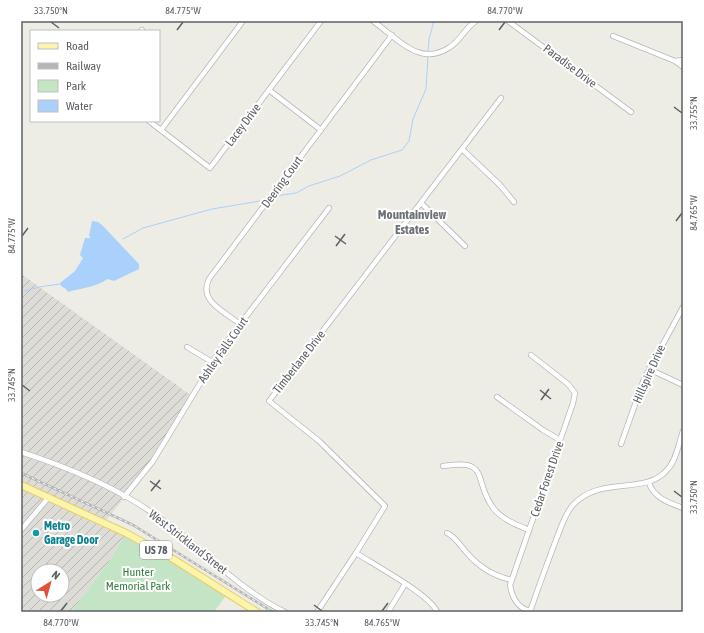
<svg xmlns="http://www.w3.org/2000/svg" width="704" height="633" font-family="'Asap Condensed',sans-serif">
<style>
.industrial{fill:url(#industrial-furrows);fill-rule:evenodd}
.green{fill:#c3e5c5}
.water{fill:#a9d1fb}
.lines{fill:none;stroke-linecap:round;stroke-linejoin:round}
.stream{stroke:#a9d1fb;stroke-width:1}
.minor-casing{stroke:#b5b7bb;stroke-width:6}
.major-casing{stroke:#eace62;stroke-width:8}
.minor{stroke:#fff;stroke-width:4.5}
.major{stroke:#fbf4ad;stroke-width:6}
.rail-casing{stroke:#b5b6b6;stroke-width:2.5}
.rail{stroke:#fff;stroke-width:1;stroke-dasharray:3;stroke-linecap:butt}
.ticks{fill:none;stroke:#5d6065;stroke-width:1.5}
.culture-dot{fill:#0f9aa8;stroke:#fff;stroke-width:1.5}
.labels{text-anchor:middle;dominant-baseline:central;stroke-width:4;stroke-linejoin:round;paint-order:stroke}
.shield{fill:#fff;stroke:#8e9093;stroke-width:1}
.shield-label{font-size:11px;font-weight:bold;fill:#5d6065}
.street-label{font-size:12px;fill:#5d6065;stroke:#fff}
.culture-label{font-size:12px;font-weight:bold;fill:#0d838f;stroke:#fff;text-anchor:start}
.park-label{font-size:12px;fill:#388040;stroke:#fff}
.neighbourhood-label{font-size:13px;font-weight:bold;fill:#6e7277;stroke:#fff}
.neatline{fill:none;stroke:#5d6065;stroke-width:1.5}
.ticks-label{font-size:10px;text-anchor:middle;fill:#5d6065}
</style>
<defs>
<pattern id="industrial-furrows" width="10" height="10" patternUnits="userSpaceOnUse"><rect width="10" height="10" fill="#dddcd7"/><path d="M-1 1l2-2M0 10L10 0M9 11l2-2" fill="none" stroke="#b6b6b2"/></pattern>
</defs>
<rect width="100%" height="100%" fill="#eeede5"/>
<path class="industrial" d="M21 274 192 396 153 461 104 523 126 533 110 560 71 612H21ZM38 571H62V595H38Z"/>
<polygon class="green" points="126,533 227,594 214,612 71,612 110,560"/>
<path class="water" d="M92 221 98 222 103 226 139 264V269L114 281 107 279C98 287 81 288 68 292L66 289 61 286 60 283 75 271 83 258 80 255 85 238H91L89 236Z"/>
<g class="lines">
<g class="stream">
<polyline points="428,52 429,39 434,21"/>
<polyline points="276,196 296,193 309,186 340,176 371,160 402,150 409,141 413,119 426,89 428,56"/>
<polyline points="123,239 143,228 212,209 266,200"/>
<polyline points="24,291 39,287 60,284"/>
</g>
<defs>
<g id="minor">
<path d="M373 21C397 38 420 68 450 47 460 41 465 28 476 21"/>
<polyline points="508,21 631,112"/>
<polyline points="141,31 142,30"/>
<polyline points="613,36 675,61 683,60"/>
<polyline points="675,61 683,67"/>
<polyline points="269,90 321,130"/>
<polyline points="149,121 210,168 321,21"/>
<polyline points="161,130 243,21"/>
<polyline points="463,150 500,185 514,202"/>
<polyline points="421,203 465,246"/>
<path d="M240 324C225 312 198 301 209 279L392 35"/>
<polyline points="187,347 212,362"/>
<polyline points="649,369 683,385"/>
<polyline points="497,397 543,430 560,440"/>
<polyline points="621,444 644,379 683,307"/>
<path d="M21 452C64 466 113 486 151 512 195 541 237 589 285 612"/>
<path d="M443 466C492 458 472 481 494 509 503 520 517 525 529 530"/>
<path d="M649 483C654 498 669 503 683 508"/>
<polyline points="124,497 153,461 219,352 329,208"/>
<polyline points="21,530 49,497"/>
<path d="M447 533C456 537 460 546 467 553 479 567 493 576 512 580"/>
<path d="M356 553C373 564 432 596 437 612"/>
<path d="M530 611C517 608 512 597 510 585L573 403 575 393 568 384 531 355"/>
<polyline points="317,612 356,553 385,506 319,441 269,401 501,98"/>
<polyline points="388,612 405,584"/>
<path d="M530 612C538 588 547 564 556 540 561 528 564 515 573 505 600 475 645 496 667 470 676 461 679 443 683 431"/>
</g>
<polyline id="major" points="21,485 126,533 170,557 257,612"/>
</defs>
<use href="#minor" class="minor-casing"/>
<use href="#major" class="major-casing"/>
<use href="#minor" class="minor"/>
<use href="#major" class="major"/>
<defs>
<polyline id="rail" points="21,473 133,525 273,612"/>
</defs>
<use href="#rail" class="rail-casing"/>
<use href="#rail" class="rail"/>
</g>
<path class="ticks" d="M51 22 59 28M177 30 183 22M499 30 505 22M674 107 682 113M676 221 682 213M22 236 28 228M335 236 346 244M336 246 345 234M22 385 30 391M540 390 551 399M541 400 549 389M150 481 161 489M151 491 160 480M674 491 682 497M314 605 322 611M61 611 67 603M382 611 388 603"/>
<circle class="culture-dot" cx="36" cy="533" r="4"/>
<g class="labels">
<rect class="shield" x="140" y="541" width="32" height="18" rx="3"/>
<g class="shield-label">
<text x="156" y="550">US 78</text>
</g>
<g class="street-label">
<text transform="translate(570 66) rotate(37)">Paradise Drive</text>
<text transform="translate(243 125) rotate(-53)">Lacey Drive</text>
<text transform="translate(282 182) rotate(-54)">Deering Court</text>
<text transform="translate(223 350) rotate(-55)">Ashley Falls Court</text>
<text transform="translate(299 362) rotate(-52)">Timberlane Drive</text>
<text transform="translate(649 374) rotate(-66)">Hillspire Drive</text>
<text transform="translate(547 479) rotate(-71)">Cedar Forest Drive</text>
<text transform="translate(188 542) rotate(38)">West Strickland Street</text>
</g>
<g class="culture-label">
<text x="44" y="526">Metro<tspan x="44" dy="14">Garage Door</tspan></text>
</g>
<g class="park-label">
<text x="138" y="572">Hunter<tspan x="138" dy="14">Memorial Park</tspan></text>
</g>
<g class="neighbourhood-label">
<text x="412" y="214">Mountainview<tspan x="412" dy="15">Estates</tspan></text>
</g>
</g>
<rect width="704" height="633" fill="none" stroke="#ffffff" stroke-width="44"/>
<rect x="30" y="30" width="130" height="92" fill="#ffffff" stroke="#bebfc1"/>
<rect x="38" y="43" width="20" height="6" fill="#fbf4ad" stroke="#bebfc1"/>
<text x="66" y="50" font-size="12" fill="#5d6065">Road</text>
<rect x="38" y="63" width="20" height="6" fill="#b5b6b6" stroke="#bebfc1"/>
<text x="66" y="70" font-size="12" fill="#5d6065">Railway</text>
<rect x="38" y="80" width="20" height="12" fill="#c3e5c5" stroke="#bebfc1"/>
<text x="66" y="90" font-size="12" fill="#5d6065">Park</text>
<rect x="38" y="100" width="20" height="12" fill="#a9d1fb" stroke="#bebfc1"/>
<text x="66" y="110" font-size="12" fill="#5d6065">Water</text>
<g transform="translate(50 583) rotate(37)"><circle r="19" fill="#ffffff" stroke="#bebfc1"/>
<path d="M0-3L7 15L0 10L-7 15Z" fill="#e15239"/>
<text y="-6" font-size="11" font-weight="bold" text-anchor="middle" fill="#5d6065">N</text>
</g>
<rect x="22" y="22" width="660" height="589" class="neatline"/>
<g class="ticks-label">
<text x="51" y="14">33.750°N</text>
<text x="183" y="14">84.775°W</text>
<text x="505" y="14">84.770°W</text>
<text transform="translate(693 113) rotate(-90)" y="4">33.755°N</text>
<text transform="translate(693 213) rotate(-90)" y="4">84.765°W</text>
<text transform="translate(11 236) rotate(-90)" y="4">84.775°W</text>
<text transform="translate(11 385) rotate(-90)" y="4">33.745°N</text>
<text transform="translate(693 497) rotate(-90)" y="4">33.750°N</text>
<text x="61" y="626">84.770°W</text>
<text x="322" y="626">33.745°N</text>
<text x="382" y="626">84.765°W</text>
</g>
</svg>
